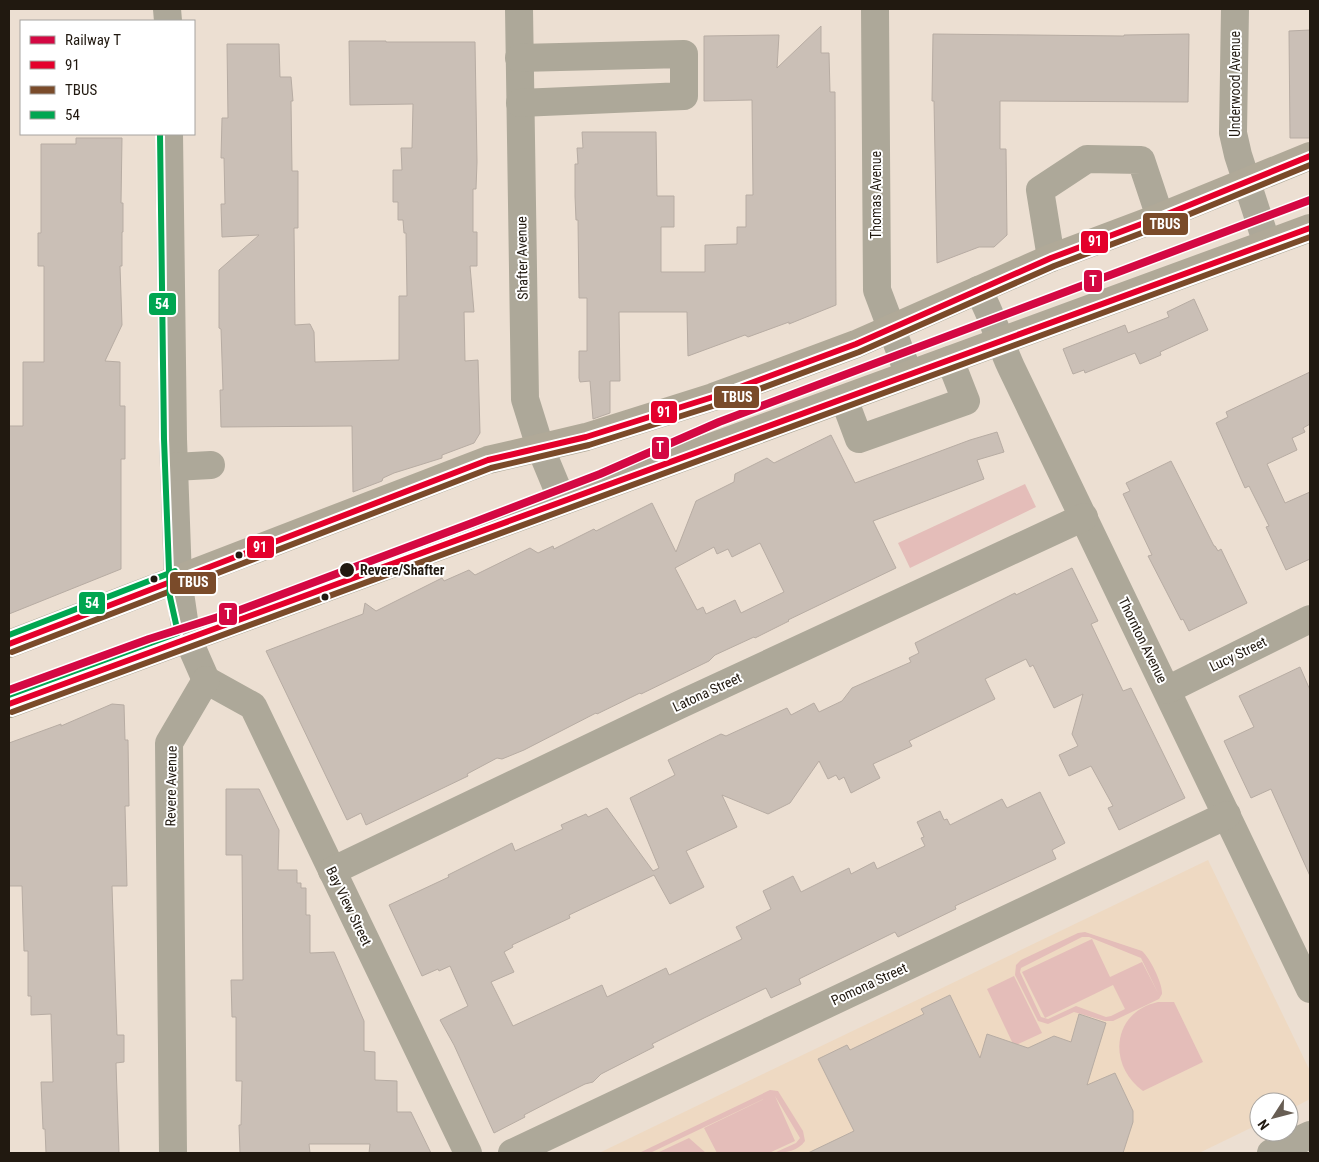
<svg xmlns="http://www.w3.org/2000/svg" width="1319" height="1162" font-family="'Roboto Condensed',sans-serif">
<style>
.built{fill:#eed9c2}
.green{fill:#e4bdb9;fill-rule:evenodd}
.building{fill:#cabfb6;stroke:#b7aca3;fill-rule:evenodd}
.lines{fill:none;stroke-linecap:round;stroke-linejoin:round}
.minor{stroke:#ada899;stroke-width:28}
.major{stroke:#b0a998;stroke-width:28}
.bus-1-casing{stroke:#fff;stroke-width:10}
.bus-2-casing{stroke:#fff;stroke-width:10}
.bus-3-casing{stroke:#fff;stroke-width:10}
.bus-1{stroke:#e4002b;stroke-width:6}
.bus-2{stroke:#7a4b2a;stroke-width:6}
.bus-3{stroke:#00a651;stroke-width:6}
.rail-1-casing{stroke:#fff;stroke-width:11}
.rail-1{stroke:#d40843;stroke-width:8}
.bus-dot{fill:#211910;stroke:#fff;stroke-width:2}
.labels{text-anchor:middle;dominant-baseline:central;stroke-width:4;stroke-linejoin:round;paint-order:stroke}
.street-label{font-size:14px;fill:#211910;stroke:#fff}
.stop-label{font-size:14px;font-weight:bold;fill:#211910;stroke:#fff;text-anchor:start}
.line-badge{stroke:#fff;stroke-width:2}
.badge-label{font-size:14px;text-anchor:middle;font-weight:bold;fill:#fff}
</style>
<rect width="100%" height="100%" fill="#ecdfd2"/>
<polygon class="built" points="1208,860 1310,1071 1310,1099 1289,1110 1289,1102 1259,1102 1259,1124 1199,1153 599,1153"/>
<g class="green">
<polygon points="1025,484 1036,507 910,568 898,543"/>
<path d="M1085 932 1142 951C1150 958 1163 984 1162 994L1159 999 1113 1021H1105L1074 1012 1048 1024 1038 1021 1015 975 1016 965 1021 960 1078 933ZM1082 937H1089L1141 958 1158 993 1142 962 1110 977 1092 939 1022 972 1045 1018 1113 985 1125 1009 1111 1016 1106 1017 1076 1006 1048 1019 1041 1017 1020 972 1021 968Z"/>
<polygon points="1014,976 1042,1033 1014,1046 987,989"/>
<path d="M1158 1002H1174L1203 1062 1143 1091C1107 1065 1112 1012 1158 1002Z"/>
<path d="M770 1090 778 1091 803 1131 805 1141C798 1151 786 1153 774 1153L796 1143 800 1138 775 1096 795 1141 769 1153H717L704 1128 772 1095 650 1153H639Z"/>
<polygon points="689,1138 706,1153 657,1153"/>
</g>
<g class="building">
<polygon points="821,26 821,53 829,53 830,92 835,92 836,305 789,324 789,322 748,337 745,335 688,356 687,312 619,312 620,381 610,381 610,413 593,419 590,381 580,382 579,378 579,351 587,351 587,298 579,298 578,220 576,220 575,196 575,164 578,164 577,148 583,148 582,132 656,132 657,196 674,196 674,227 661,227 661,272 705,272 705,245 737,244 737,227 746,227 746,195 753,195 752,100 704,101 704,36 779,35 777,68"/>
<polygon points="1310,30 1310,138 1290,138 1289,31"/>
<polygon points="933,34 1124,36 1124,35 1189,34 1188,102 1000,101 1000,149 1006,149 1007,235 994,247 979,247 937,263 934,101 932,101"/>
<polygon points="349,41 386,41 386,42 475,42 477,162 476,189 473,189 473,232 477,232 477,266 470,266 474,312 464,312 465,361 478,360 480,433 474,443 442,455 442,458 394,473 383,478 382,481 353,492 352,426 221,427 220,390 223,390 221,329 219,328 219,270 259,235 222,237 221,204 225,204 224,158 221,158 222,118 228,118 227,44 279,44 280,77 291,77 293,101 291,101 292,171 298,171 298,228 294,228 295,325 310,324 314,332 315,362 399,360 399,296 407,296 406,233 404,233 403,220 398,220 398,202 393,202 393,170 402,170 401,148 412,148 413,104 350,105"/>
<polygon points="76,138 122,138 121,203 123,203 123,232 122,232 122,266 120,266 122,325 105,361 120,362 120,406 125,406 125,459 121,459 121,569 9,614 9,426 23,426 23,362 44,362 44,266 38,266 38,233 41,233 41,144 76,144"/>
<polygon points="1194,299 1208,330 1160,352 1161,355 1140,364 1135,353 1085,373 1084,370 1073,374 1063,349 1125,325 1128,333 1169,317 1167,312"/>
<polygon points="1310,372 1310,424 1303,428 1305,432 1292,438 1297,450 1267,464 1285,503 1310,492 1310,559 1286,570 1266,527 1269,526 1249,486 1245,488 1216,423 1228,417 1226,412"/>
<path d="M997 432 1004 452 977 460 984 479 873 521 896 568 788 620 789 621 755 638 754 637 715 655 709 661 641 694 640 693 597 714 596 713 524 750 502 759 497 758 467 774 468 776 366 825 361 813 347 820 266 651 363 614 365 603 376 611 442 578 444 581 469 570 475 575 530 548 538 553 553 546 554 549 594 529 596 531 652 503 676 552 696 501 734 482 735 474 767 458 774 463 831 435 855 483 970 440ZM760 543 784 592 741 613 735 600 706 614 703 607 697 610 675 568 714 547 717 554 728 549 732 557Z"/>
<polygon points="1171,461 1214,546 1215,546 1218,551 1221,549 1247,603 1189,631 1183,619 1181,620 1148,556 1152,555 1123,494 1130,491 1126,483"/>
<polygon points="1072,568 1098,621 1091,624 1123,691 1131,688 1185,798 1119,830 1108,808 1113,806 1091,766 1069,776 1059,755 1078,746 1072,734 1083,694 1054,708 1033,665 1030,667 1026,659 985,679 995,699 909,741 912,746 873,764 880,778 851,793 844,777 839,780 836,775 828,779 819,761 790,803 768,814 722,795 737,827 686,851 704,887 670,904 654,875 569,915 570,918 512,945 513,947 504,952 514,972 491,982 513,1026 602,985 607,997 666,968 669,975 742,939 736,927 771,909 763,891 793,876 801,892 849,868 851,874 874,862 877,869 925,846 921,838 924,837 917,822 940,811 944,820 947,819 950,825 1002,799 1007,808 1040,792 1065,843 1052,850 1056,859 955,906 956,909 898,937 895,932 799,979 801,984 790,989 771,998 766,988 704,1018 652,1044 654,1047 601,1074 593,1082 585,1084 553,1100 524,1115 525,1117 494,1133 454,1045 440,1020 468,1006 450,966 439,971 438,969 422,976 389,905 449,877 448,875 512,843 515,851 563,829 561,825 586,814 588,817 607,808 653,871 659,868 630,798 675,775 668,760 721,734 726,736 787,708 791,715 814,703 819,712 842,701 852,688 911,662 909,658 919,653 915,643 1015,593 1016,595"/>
<polygon points="1300,667 1310,690 1310,876 1271,789 1251,798 1224,741 1254,727 1239,696"/>
<polygon points="112,704 124,705 125,740 128,740 129,806 125,806 127,886 112,886 117,1035 124,1035 124,1062 116,1063 119,1153 46,1153 45,1129 43,1129 41,1082 53,1082 51,1014 31,1015 31,996 28,996 28,951 24,951 22,886 9,886 9,743 61,724 61,726"/>
<polygon points="226,789 259,789 279,830 278,870 297,870 297,883 301,883 301,888 306,888 306,915 310,915 310,953 334,952 364,1021 364,1051 375,1052 375,1080 397,1081 397,1112 411,1112 431,1153 369,1153 370,1144 309,1144 310,1153 240,1153 239,1125 241,1125 242,1081 236,1081 236,1017 232,1017 231,980 243,980 242,855 226,855"/>
<polygon points="950,995 980,1058 987,1034 1028,1048 1054,1036 1071,1042 1079,1014 1106,1023 1087,1085 1115,1073 1133,1111 1133,1122 1123,1153 808,1153 854,1131 818,1059 847,1045 850,1050 924,1014 921,1009"/>
</g>
<g class="lines">
<g class="minor">
<polyline points="167,9 168,21"/>
<polyline points="519,9 525,399 540,447 562,500"/>
<polyline points="875,9 877,290 909,375"/>
<polyline points="1235,9 1233,133 1238,155 1267,244"/>
<polyline points="519,58 684,54 684,96 520,103"/>
<polyline points="169,134 173,439 178,579 185,627 188,639 206,680"/>
<polyline points="1051,258 1040,190 1087,159 1141,160 1160,217"/>
<path d="M978 290C992 314 999 341 1011 367L1310 989"/>
<polyline points="844,399 859,439 966,401 950,360"/>
<polyline points="174,467 211,465"/>
<polyline points="206,680 253,706 468,1153"/>
<polyline points="1167,690 1310,619"/>
<polyline points="332,871 677,706 1084,517"/>
<polyline points="173,1153 169,743 206,680"/>
<polyline points="512,1153 1227,815"/>
<polyline points="1271,1153 1310,1135"/>
</g>
<g class="major">
<polyline points="9,644 488,460 586,437 713,397 856,344 1051,258 1160,217 1310,156"/>
<polyline points="9,704 1310,228"/>
</g>
<defs>
<g id="bus-1">
<polyline points="9,644 488,460 586,437 713,397 856,344 1051,258 1160,217 1310,156"/>
<polyline points="9,704 1310,228"/>
</g>
<g id="bus-2">
<polyline points="12,652 491,468 589,445 716,405 859,352 1054,266 1163,225 1310,165"/>
<polyline points="12,712 1310,237"/>
</g>
<g id="bus-3">
<polyline points="9,635 175,571"/>
<polyline points="9,695 178,633 170,597 164,439 160,134"/>
</g>
</defs>
<use href="#bus-1" class="bus-1-casing"/>
<use href="#bus-2" class="bus-2-casing"/>
<use href="#bus-3" class="bus-3-casing"/>
<use href="#bus-1" class="bus-1"/>
<use href="#bus-2" class="bus-2"/>
<use href="#bus-3" class="bus-3"/>
<defs>
<polyline id="rail-1" points="9,690 149,639 240,610 472,523 600,474 719,422 1310,200"/>
</defs>
<use href="#rail-1" class="rail-1-casing"/>
<use href="#rail-1" class="rail-1"/>
</g>
<g class="bus-dot">
<circle cx="239" cy="555" r="4.5"/>
<circle cx="347" cy="570" r="8"/>
<circle cx="154" cy="579" r="4.5"/>
<circle cx="325" cy="597" r="4.5"/>
</g>
<g class="labels">
<g class="street-label">
<text transform="translate(1235 84) rotate(-90)">Underwood Avenue</text>
<text transform="translate(876 195) rotate(-90)">Thomas Avenue</text>
<text transform="translate(522 258) rotate(-91)">Shafter Avenue</text>
<text transform="translate(1143 640) rotate(64)">Thornton Avenue</text>
<text transform="translate(1238 654) rotate(-26)">Lucy Street</text>
<text transform="translate(707 692) rotate(-25)">Latona Street</text>
<text transform="translate(171 786) rotate(-89)">Revere Avenue</text>
<text transform="translate(349 906) rotate(64)">Bay View Street</text>
<text transform="translate(869 984) rotate(-25)">Pomona Street</text>
</g>
<g class="stop-label">
<text x="360" y="570">Revere/Shafter</text>
</g>
</g>
<g class="line-badge">
<rect x="1142" y="212" width="47" height="24" rx="5" fill="#7a4b2a"/>
<rect x="1080" y="230" width="29" height="24" rx="5" fill="#e4002b"/>
<rect x="1083" y="269" width="20" height="24" rx="5" fill="#d40843"/>
<rect x="148" y="292" width="29" height="24" rx="5" fill="#00a651"/>
<rect x="713" y="385" width="47" height="24" rx="5" fill="#7a4b2a"/>
<rect x="650" y="400" width="28" height="24" rx="5" fill="#e4002b"/>
<rect x="651" y="436" width="19" height="24" rx="5" fill="#d40843"/>
<rect x="246" y="535" width="29" height="24" rx="5" fill="#e4002b"/>
<rect x="169" y="571" width="48" height="24" rx="5" fill="#7a4b2a"/>
<rect x="78" y="591" width="28" height="24" rx="5" fill="#00a651"/>
<rect x="218" y="602" width="20" height="24" rx="5" fill="#d40843"/>
</g>
<g class="badge-label">
<text x="1165" y="229">TBUS</text>
<text x="1095" y="246">91</text>
<text x="1093" y="286">T</text>
<text x="162" y="309">54</text>
<text x="737" y="402">TBUS</text>
<text x="664" y="417">91</text>
<text x="660" y="452">T</text>
<text x="260" y="552">91</text>
<text x="193" y="587">TBUS</text>
<text x="92" y="608">54</text>
<text x="228" y="619">T</text>
</g>
<rect width="1319" height="1162" fill="none" stroke="#211910" stroke-width="20"/>
<rect x="20" y="20" width="175" height="115" fill="#ffffff" stroke="#a6a39f"/>
<rect x="30" y="36" width="25" height="8" fill="#d40843" stroke="#a6a39f"/>
<text x="65" y="45" font-size="15" fill="#211910">Railway T</text>
<rect x="30" y="61" width="25" height="8" fill="#e4002b" stroke="#a6a39f"/>
<text x="65" y="70" font-size="15" fill="#211910">91</text>
<rect x="30" y="86" width="25" height="8" fill="#7a4b2a" stroke="#a6a39f"/>
<text x="65" y="95" font-size="15" fill="#211910">TBUS</text>
<rect x="30" y="111" width="25" height="8" fill="#00a651" stroke="#a6a39f"/>
<text x="65" y="120" font-size="15" fill="#211910">54</text>
<g transform="translate(1274 1117) rotate(234)"><circle r="24" fill="#ffffff" stroke="#a6a39f"/>
<path d="M0-4L9 19L0 12L-9 19Z" fill="#685e54"/>
<text y="-8" font-size="14" font-weight="bold" text-anchor="middle" fill="#211910">N</text>
</g>
</svg>
